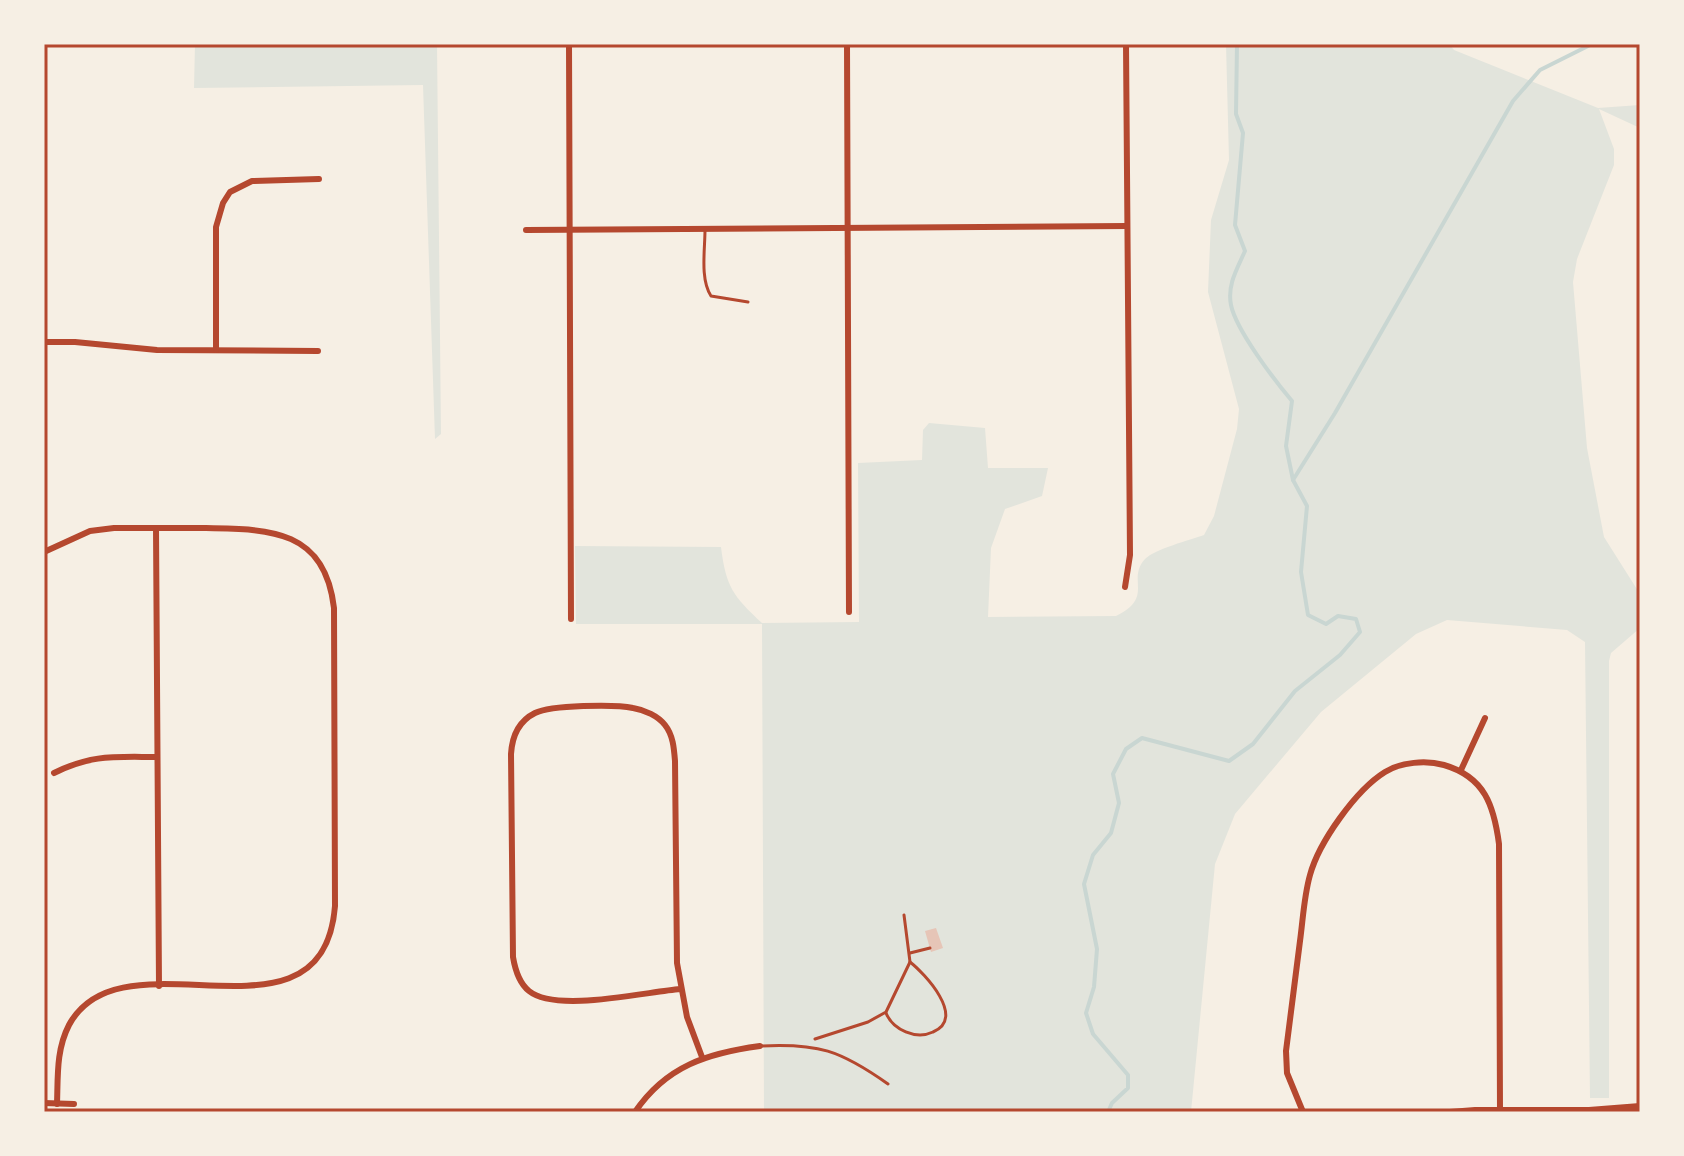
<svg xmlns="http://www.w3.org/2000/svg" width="1684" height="1156" font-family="'Open Sans',sans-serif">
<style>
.green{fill:#e2e4dc}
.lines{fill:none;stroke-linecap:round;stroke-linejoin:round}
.stream{stroke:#c9d6d2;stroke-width:4}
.building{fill:#e6c5b7}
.path{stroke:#b5482f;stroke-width:3}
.service{stroke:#b5482f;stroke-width:3}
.minor{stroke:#b5482f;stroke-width:6}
.neatline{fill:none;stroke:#b5482f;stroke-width:3}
</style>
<rect width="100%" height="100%" fill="#f6efe4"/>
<g class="green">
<polygon points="195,44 437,44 441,434 435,439 423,85 194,88"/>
<path d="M1226 44H1449L1454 50 1598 108 1640 105V128L1599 109 1614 149V165L1577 259 1573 282 1587 448 1604 537 1640 594V628L1611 653 1609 661V1098H1590L1585 642 1567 630 1447 620 1416 634 1321 712 1235 814 1215 864 1191 1112H764L762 624H576L575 546 721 547C726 587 733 596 762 623L859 622 858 463 922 460 923 430 929 423 985 428 988 468H1048L1042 496 1005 509 991 548 988 617 1116 616C1155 597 1126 580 1145 559 1155 549 1190 540 1204 535L1214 516 1237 429 1239 409 1208 292 1211 220 1229 160Z"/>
</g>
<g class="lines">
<g class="stream">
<polyline points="1293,480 1335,413 1513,101 1540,70 1592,44"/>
<path d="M1108 1112 1112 1103 1128 1088V1075L1093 1034 1086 1013 1094 987 1097 949 1084 884 1093 855 1111 833 1119 803 1113 774 1126 749 1142 738 1229 761 1253 744 1295 691 1340 655 1360 632 1356 619 1338 616 1326 624 1308 615 1301 572 1307 506 1293 480 1286 446 1292 401C1275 381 1236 330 1231 305 1227 285 1237 269 1245 251L1235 225 1243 133 1236 114 1237 44"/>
</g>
</g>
<polygon class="building" points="936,928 943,948 931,952 925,931"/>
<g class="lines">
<g class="path">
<polyline points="910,953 930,948"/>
<path d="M886 1013C893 1030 916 1040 933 1032 967 1018 924 973 910 962"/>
<polyline points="815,1039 868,1022 886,1012 910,962 904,915"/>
</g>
<g class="service">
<polyline points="85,44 87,44"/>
<path d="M705 230C705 250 700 279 711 296L748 302"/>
<path d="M760 1046C818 1043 840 1050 888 1084"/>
</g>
<g class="minor">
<polyline points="569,44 571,619"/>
<polyline points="847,44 849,612"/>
<polyline points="526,230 1127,226"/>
<polyline points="44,342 75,342 157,350 318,351"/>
<polyline points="216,350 216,227 223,203 230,192 252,181 319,179"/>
<polyline points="156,528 159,986"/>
<path d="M44 552 90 531 114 528C145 528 176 528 206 528 271 529 325 530 334 608L335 906C323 1059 122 926 69 1025 56 1050 58 1077 57 1104"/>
<polyline points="1125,587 1130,555 1126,44"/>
<polyline points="1461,770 1485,718"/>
<path d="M54 773C92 754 115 757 157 757"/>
<path d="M680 989C645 992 556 1013 529 991 519 983 515 969 513 957L511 754C512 737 519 721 535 713 551 705 615 704 633 708 645 710 658 716 665 725 673 735 674 748 675 761L677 963 687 1017 702 1057"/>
<polyline points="44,1103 74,1104"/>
<path d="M635 1112C666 1066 708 1053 760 1046"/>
<path d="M1303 1112 1287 1073 1286 1051C1291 1014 1295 978 1300 941 1303 919 1304 896 1310 875 1319 842 1356 790 1385 772 1401 762 1426 760 1444 765 1485 777 1494 806 1499 844L1500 1110"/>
<polyline points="1450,1112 1475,1110 1589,1110 1640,1106"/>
</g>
</g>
<rect width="1684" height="1156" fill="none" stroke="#f6efe4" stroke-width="92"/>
<rect x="46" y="46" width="1592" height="1064" class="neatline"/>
</svg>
